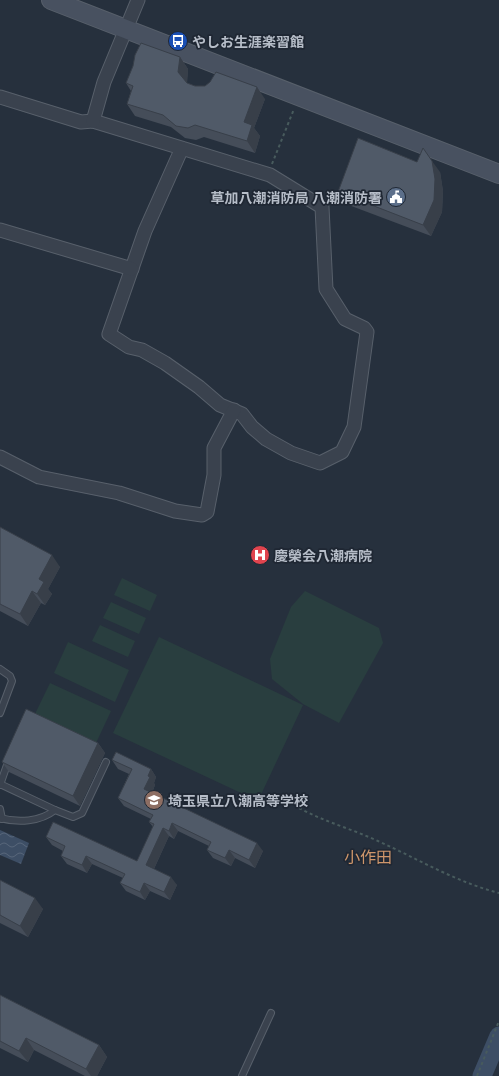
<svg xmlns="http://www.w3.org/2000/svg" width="499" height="1076" font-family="'Golos Text','Noto Sans JP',sans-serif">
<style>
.pitch{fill:#293e3f}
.water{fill:url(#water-waves)}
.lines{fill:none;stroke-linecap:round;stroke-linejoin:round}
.river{stroke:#3d4e65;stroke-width:19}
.lane-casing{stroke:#58606b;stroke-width:8}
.street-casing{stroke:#58606b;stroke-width:15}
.secondary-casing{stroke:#58606b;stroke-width:20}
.path{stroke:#485b5d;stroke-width:2;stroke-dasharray:3 3;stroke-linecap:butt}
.lane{stroke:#3a424e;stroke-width:6}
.street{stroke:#3a424e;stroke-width:13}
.secondary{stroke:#485160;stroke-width:18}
.wall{fill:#454d59}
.shaded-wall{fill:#383f49}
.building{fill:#505a68;stroke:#383f49}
.labels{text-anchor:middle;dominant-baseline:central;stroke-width:3.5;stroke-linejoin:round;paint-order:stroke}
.poi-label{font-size:14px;font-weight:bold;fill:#b6bdc8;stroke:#1f2733;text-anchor:start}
.quarter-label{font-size:16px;fill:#ce966b;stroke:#1f2733}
</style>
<defs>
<pattern id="water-waves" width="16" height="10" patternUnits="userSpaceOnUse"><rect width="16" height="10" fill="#3d4e65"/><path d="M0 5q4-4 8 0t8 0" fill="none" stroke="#57667a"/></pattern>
</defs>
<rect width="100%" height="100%" fill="#26303d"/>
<g class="pitch">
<polygon points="122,578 157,595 150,611 114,595"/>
<polygon points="305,591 379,628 383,643 339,723 303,704 272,679 270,659 291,607"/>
<polygon points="111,602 146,618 139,634 103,618"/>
<polygon points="100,625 135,641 128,657 92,641"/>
<polygon points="159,637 303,705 258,801 113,733"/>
<polygon points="68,642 129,670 115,702 54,673"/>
<polygon points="50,683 111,711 96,743 35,714"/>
</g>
<polygon class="water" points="0,830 29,843 21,864 0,855"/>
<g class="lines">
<polyline class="river" points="482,1076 499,1036"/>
<defs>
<g id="lane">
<polyline points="0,669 10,676 12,681 0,713"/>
<polyline points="0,784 55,810"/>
<polyline points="0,785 8,762"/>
<polyline points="0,809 2,819"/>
<path d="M0 818C18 823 40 822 55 810L73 817 82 813 106 762"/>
<polyline points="242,1076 271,1013"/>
</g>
<g id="street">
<polyline points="0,97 81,122 93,121 270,175 322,207 326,289 345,319 364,328 367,332 354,427 342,452 320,463 291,453 266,439 252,427 242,414 220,405 199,387 165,363 142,350 129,347 109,334 145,231 182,148"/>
<polyline points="93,121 104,82 138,0"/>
<polyline points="0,230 132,269"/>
<polyline points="0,457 39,477 119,493 175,511 202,515 207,512 214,475 214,448 234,410"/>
</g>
<polyline id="secondary" points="51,0 499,174"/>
</defs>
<use href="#lane" class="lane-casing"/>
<use href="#street" class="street-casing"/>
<use href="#secondary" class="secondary-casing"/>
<g class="path">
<polyline points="272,164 294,109"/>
<path d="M299 808C325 822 352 829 378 841 418 859 456 882 499 893"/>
<polyline points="477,1076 499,1021"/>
</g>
<use href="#lane" class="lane"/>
<use href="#street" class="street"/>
<use href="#secondary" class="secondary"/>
</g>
<g class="wall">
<polygon points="180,57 188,69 187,82 187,83 195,86 265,99 254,128 260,136 255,153 204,137 196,140 185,138 171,127 135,116 127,104 131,91 126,83"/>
<polygon points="440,172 443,191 442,212 431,236 346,204 338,192"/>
<polygon points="0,527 60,567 48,589 52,594 45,605 41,603 28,626 0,611"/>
<polygon points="98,743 105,753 80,806 9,772 2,762"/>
<polygon points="112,760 151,769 156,777 154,783 155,785 152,793 263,851 255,868 235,858 231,866 213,858 207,850 209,846 178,831 174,839 169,836 154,869 177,885 170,900 150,891 145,900 126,891 120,883 123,878 92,864 87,873 67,864 61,856 63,851 52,845 46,837 137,861 153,827 149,822 151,819 124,806 118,798 129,774 118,769"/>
<polygon points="0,880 43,909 28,937 0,923"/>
<polygon points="0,995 99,1045 107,1057 97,1076 85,1076 34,1050 28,1062 0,1048"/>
</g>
<g class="shaded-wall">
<polygon points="180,57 188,69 187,84 178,72"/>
<polygon points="257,87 265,99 254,128 260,136 255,153 247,141 244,122"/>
<polygon points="432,161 440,172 443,191 442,212 431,236 423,225"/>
<polygon points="52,555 60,567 48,589 52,594 45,605 37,594 39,579"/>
<polygon points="32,591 41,603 28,626 20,614"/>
<polygon points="98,743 105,753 80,806 73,796"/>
<polygon points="151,769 156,777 154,783 155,785 150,797 144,789 148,776"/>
<polygon points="172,823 178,831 174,839 169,831"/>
<polygon points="163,828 169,836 152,873 146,865"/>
<polygon points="257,843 263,851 255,868 249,860"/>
<polygon points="229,850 235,858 231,866 225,858"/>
<polygon points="86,856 92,864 87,873 82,865"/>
<polygon points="171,877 177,885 170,900 164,892"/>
<polygon points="144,883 150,891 145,900 140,892"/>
<polygon points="35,898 43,909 28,937 20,926"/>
<polygon points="26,1038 34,1050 28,1062 19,1051"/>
<polygon points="99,1045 107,1057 97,1076 91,1076 86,1069"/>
</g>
<g class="building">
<polygon points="141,43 180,57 178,72 187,83 195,86 205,86 210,82 216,72 257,87 244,122 252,125 247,141 195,125 188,128 176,126 163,115 127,104 133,86 126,83 133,66 135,55"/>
<polygon points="358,138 417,162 423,148 432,161 435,179 434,200 423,225 338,192"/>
<polygon points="0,527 52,555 39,579 44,582 37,594 32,591 20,614 0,604"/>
<polygon points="26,709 98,743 73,796 2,762"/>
<polygon points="116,752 151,769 148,776 150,777 144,789 257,843 249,860 229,850 225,858 207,850 211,842 172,823 169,831 163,828 146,865 171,877 164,892 144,883 140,892 120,883 125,874 86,856 82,865 61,856 65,846 46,837 53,822 137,861 154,824 149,822 153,815 118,798 132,769 112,760"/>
<polygon points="0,880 35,898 20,926 0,915"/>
<polygon points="0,995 99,1045 86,1069 26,1038 19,1051 0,1041"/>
</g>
<defs>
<symbol id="bus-disc" viewBox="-11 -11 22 22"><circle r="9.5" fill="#1a4fb4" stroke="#1f2733"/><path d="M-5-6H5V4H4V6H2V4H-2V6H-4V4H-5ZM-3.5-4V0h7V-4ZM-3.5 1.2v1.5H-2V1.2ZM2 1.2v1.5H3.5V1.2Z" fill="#fff"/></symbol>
<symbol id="civic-disc" viewBox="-11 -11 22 22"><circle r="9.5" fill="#5c6f8a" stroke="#1f2733"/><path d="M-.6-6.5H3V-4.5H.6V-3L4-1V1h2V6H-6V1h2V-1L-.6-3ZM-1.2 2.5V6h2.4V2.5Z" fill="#fff"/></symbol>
<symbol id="hospital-disc" viewBox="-11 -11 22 22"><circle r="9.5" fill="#e0444e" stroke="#1f2733"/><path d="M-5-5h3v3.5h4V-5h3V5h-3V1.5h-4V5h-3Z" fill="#fff"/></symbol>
<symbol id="school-disc" viewBox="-11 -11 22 22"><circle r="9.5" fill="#8d6e63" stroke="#1f2733"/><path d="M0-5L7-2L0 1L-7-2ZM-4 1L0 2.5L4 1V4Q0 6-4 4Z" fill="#fff"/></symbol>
</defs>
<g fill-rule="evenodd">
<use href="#bus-disc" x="167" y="30" width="22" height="22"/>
<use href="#civic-disc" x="385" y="186" width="22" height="22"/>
<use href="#hospital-disc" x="249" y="544" width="22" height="22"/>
<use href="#school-disc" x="143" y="789" width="22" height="22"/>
</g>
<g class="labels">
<g class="poi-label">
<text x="192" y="41">やしお生涯楽習館</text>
<text x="382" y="197" text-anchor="end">草加八潮消防局 八潮消防署</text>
<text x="274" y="555">慶榮会八潮病院</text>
<text x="168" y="800">埼玉県立八潮高等学校</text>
</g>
<g class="quarter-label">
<text x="368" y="857">小作田</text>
</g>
</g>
</svg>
